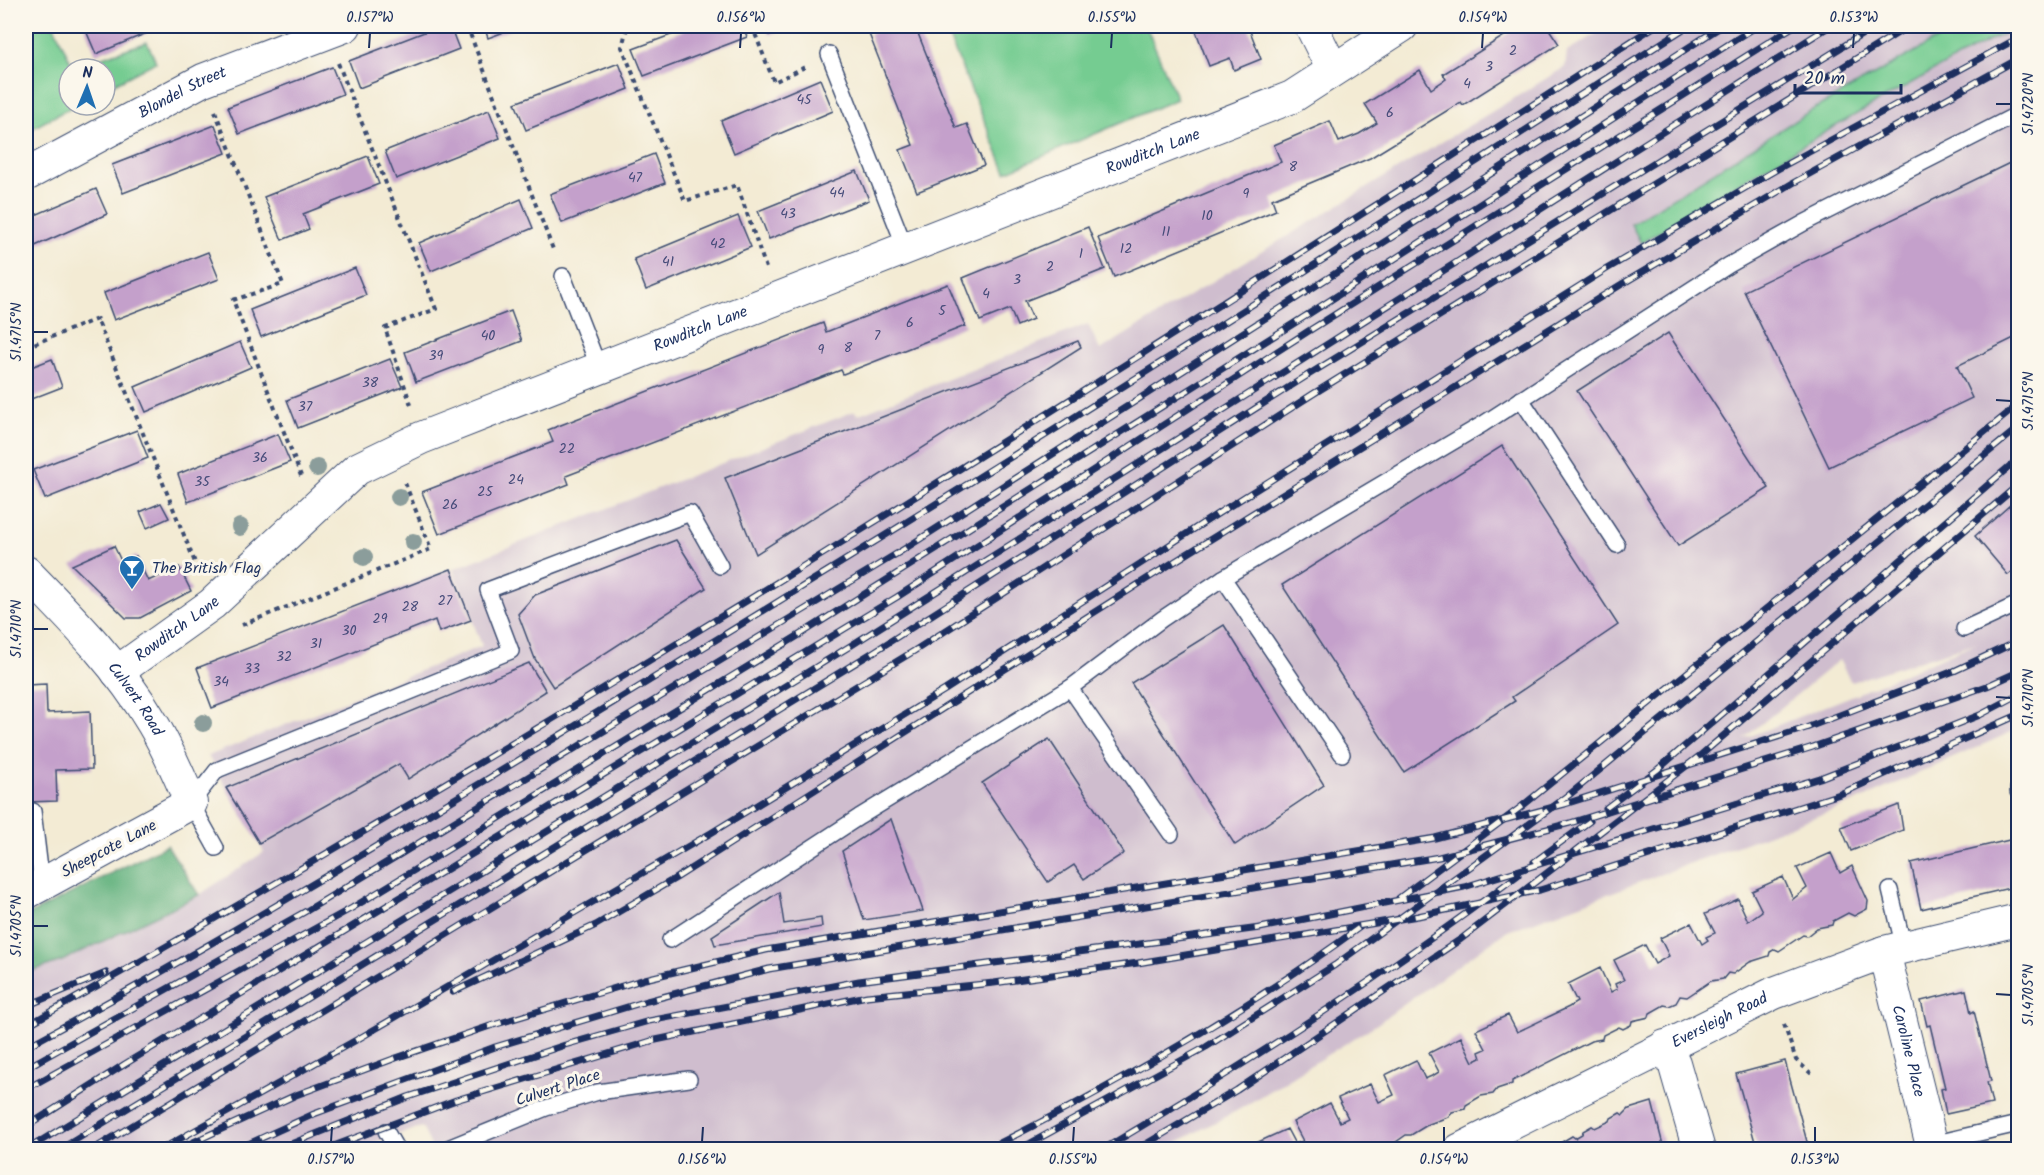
<svg xmlns="http://www.w3.org/2000/svg" width="2044" height="1175" font-family="Kalam,sans-serif">
<style>
.industrial{fill:#cfbdce;fill-rule:evenodd}
.green{fill:#74cc91;stroke:#487e78;stroke-width:1.5}
.forest{fill:#5fb07b;stroke:#3d706c;stroke-width:1.5}
.building{fill:#c4a0cb}
.lines{fill:none;stroke-linecap:round;stroke-linejoin:round}
.service-casing{stroke:#3b4b70;stroke-width:18}
.minor-casing{stroke:#3b4b70;stroke-width:34}
.path{stroke:#3b4b70;stroke-width:4;stroke-dasharray:4.5 4.5;stroke-linecap:butt}
.service{stroke:#fff;stroke-width:15}
.minor{stroke:#fff;stroke-width:32}
.rail-casing{stroke:#1b2f5e;stroke-width:7}
.rail{stroke:#fbf7ec;stroke-width:4.5;stroke-dasharray:14;stroke-linecap:butt}
.tree{fill:#8b9d9b}
.ticks{fill:none;stroke:#1b2f5e;stroke-width:2}
.labels{text-anchor:middle;dominant-baseline:central;stroke-width:6;stroke-linejoin:round;paint-order:stroke}
.number-label{font-size:14px;fill:#454b79}
.street-label{font-size:16px;fill:#1b2f5e;stroke:#fbf7ec}
.poi-label{font-size:16px;fill:#1b2f5e;stroke:#fbf7ec;text-anchor:start}
.neatline{fill:none;stroke:#1b2f5e;stroke-width:2}
.ticks-label{font-size:15px;text-anchor:middle;fill:#1b2f5e}
</style>
<rect width="100%" height="100%" fill="#fbf7ec"/>
<filter id="ink" filterUnits="userSpaceOnUse"><feTurbulence type="fractalNoise" baseFrequency=".0167" numOctaves="2"/><feDisplacementMap in="SourceGraphic" scale="12" xChannelSelector="R" yChannelSelector="G"/><feConvolveMatrix kernelMatrix="1 2 1 2 8 2 1 2 1" color-interpolation-filters="sRGB"/></filter>
<filter id="wash" filterUnits="userSpaceOnUse"><feTurbulence type="fractalNoise" baseFrequency=".008" numOctaves="4" result="noise"/><feDisplacementMap in="SourceGraphic" scale="24" xChannelSelector="R" yChannelSelector="G"/><feGaussianBlur stdDeviation="1.35" result="paint"/><feColorMatrix in="noise" values="0 0 0 0 0 0 0 0 0 0 0 0 0 0 0 0 0 1.4 0 .05"/><feComposite in="paint" operator="in"/></filter>
<g filter="url(#wash)">
<rect width="100%" height="100%" fill="#f3ebd4"/>
<path class="industrial" d="M1608 26H1960L1807 113 1631 224 1642 243 1767 166 1949 61 2018 26V729L1850 804 1505 932 1377 1024 1240 1109 1164 1149 433 1150 422 1127 372 1143 375 1149H26V973L62 961 199 895 264 852 208 756 482 646 453 569 855 411 857 415 1088 324 1100 350 1565 67 1567 52ZM1978 642 1854 695 1743 739 1839 660 1851 682Z"/>
<g class="green">
<polygon points="26,26 54,26 73,67 147,42 156,62 105,89 105,69 69,69 69,105 75,105 26,132"/>
<polygon points="944,26 1146,26 1177,99 1006,172"/>
<path d="M1960 26H2018C1889 92 1765 167 1641 243L1631 224 1807 113Z"/>
</g>
<polygon class="forest" points="167,845 199,895 62,961 26,973 26,916"/>
<g id="blocks">
<g class="building">
<polygon points="84,26 164,26 96,54"/>
<polygon points="440,26 450,26 459,49 359,88 349,61"/>
<polygon points="484,26 520,26 488,38"/>
<polygon points="695,26 743,26 747,37 644,76 633,49"/>
<polygon points="765,26 791,26 769,35"/>
<polygon points="890,26 915,26 956,128 967,124 984,165 917,192 900,150 913,145 869,34"/>
<polygon points="1194,26 1248,26 1261,59 1234,70 1230,58 1209,66"/>
<polygon points="1520,26 1547,26 1559,44 1463,105 1461,102 1370,158 1272,199 1276,210 1114,277 1098,238 1281,162 1274,145 1330,121 1339,142 1359,134 1377,123 1365,104 1420,70 1431,89 1446,79 1443,74"/>
<polygon points="619,63 629,89 526,130 515,103"/>
<polygon points="332,67 343,94 239,134 228,107"/>
<polygon points="820,79 833,111 734,153 721,121"/>
<polygon points="489,110 500,138 396,179 385,151"/>
<polygon points="215,125 226,153 123,193 112,165"/>
<polygon points="654,154 665,183 562,223 550,194"/>
<polygon points="368,156 379,184 303,214 309,229 282,240 264,197"/>
<polygon points="2018,159 2018,336 1957,366 1972,398 1829,467 1744,291"/>
<polygon points="857,171 869,200 769,239 758,211"/>
<polygon points="96,189 107,214 26,250 26,219"/>
<polygon points="521,199 533,228 431,271 419,243"/>
<polygon points="738,216 751,247 646,290 634,259"/>
<polygon points="1088,227 1105,269 1025,301 1033,319 1017,326 1010,309 980,321 963,278"/>
<polygon points="208,252 219,279 114,320 104,293"/>
<polygon points="355,268 366,295 261,337 250,310"/>
<polygon points="948,284 965,326 843,374 841,370 566,476 569,484 439,534 422,492 553,442 548,430 823,323 826,332"/>
<polygon points="511,311 522,341 416,382 405,352"/>
<polygon points="1668,333 1769,488 1678,546 1577,391"/>
<polygon points="1078,341 1081,347 756,554 725,478"/>
<polygon points="240,342 251,367 146,412 135,387"/>
<polygon points="52,359 62,387 26,401 26,369"/>
<polygon points="390,359 402,387 298,428 287,400"/>
<polygon points="137,430 148,458 45,499 33,470"/>
<polygon points="278,434 290,462 188,502 178,474"/>
<polygon points="1502,446 1618,625 1512,697 1515,701 1404,772 1282,585"/>
<polygon points="2018,498 2018,567 2008,575 1975,536"/>
<polygon points="161,503 169,518 147,528 140,512"/>
<polygon points="676,540 706,588 553,687 535,659 518,614 535,595"/>
<polygon points="114,546 122,563 136,556 148,581 179,567 191,591 140,618 126,618 72,565"/>
<polygon points="451,569 471,620 439,632 435,620 212,708 197,668"/>
<polygon points="1224,625 1324,785 1235,845 1131,683"/>
<polygon points="529,663 546,691 408,779 399,764 259,843 226,788"/>
<polygon points="46,684 47,713 90,711 92,769 56,770 57,801 26,802 26,685"/>
<polygon points="1049,739 1124,853 1084,879 1074,865 1048,882 982,783"/>
<polygon points="1899,805 1903,830 1851,851 1841,827"/>
<polygon points="891,819 923,911 864,920 842,851"/>
<polygon points="2018,838 2018,886 1921,909 1911,863"/>
<polygon points="1831,853 1840,873 1852,866 1868,901 1867,909 1854,916 1848,913 1833,921 1832,925 1817,928 1807,936 1803,935 1779,951 1775,949 1770,952 1769,956 1750,962 1733,974 1728,973 1723,979 1711,981 1687,997 1680,996 1676,1003 1669,1006 1664,1005 1650,1013 1649,1017 1632,1021 1631,1025 1623,1029 1619,1027 1603,1035 1602,1039 1591,1041 1512,1081 1512,1084 1497,1089 1493,1094 1481,1096 1466,1105 1465,1109 1452,1112 1448,1117 1429,1124 1411,1135 1406,1135 1393,1144 1376,1149 1243,1149 1287,1129 1295,1144 1303,1141 1293,1122 1330,1103 1340,1122 1348,1118 1338,1098 1370,1084 1379,1102 1394,1095 1385,1075 1416,1060 1425,1079 1434,1075 1439,1072 1429,1053 1461,1037 1473,1062 1481,1058 1479,1052 1486,1049 1476,1030 1508,1015 1517,1032 1569,1007 1577,1002 1568,984 1600,968 1611,992 1617,989 1615,984 1624,980 1614,960 1645,945 1655,964 1669,956 1660,938 1691,923 1702,944 1708,940 1706,937 1715,933 1705,914 1738,899 1748,921 1762,911 1752,891 1783,877 1793,899 1807,888 1797,868"/>
<polygon points="779,892 784,924 821,918 822,927 715,945 712,936"/>
<polygon points="1966,990 1971,1013 1974,1011 1991,1081 1987,1082 1992,1104 1946,1114 1941,1089 1945,1088 1930,1025 1927,1026 1921,1001"/>
<polygon points="1785,1061 1809,1149 1757,1149 1736,1074"/>
<polygon points="1652,1102 1664,1149 1646,1149 1646,1147 1640,1149 1550,1149 1572,1136 1575,1138 1582,1134 1583,1131 1592,1126 1595,1128 1610,1121 1611,1118 1620,1113 1623,1115 1629,1109"/>
</g>
</g>
</g>
<g filter="url(#ink)">
<use href="#blocks" fill-opacity="0" stroke="#3b4b70" stroke-width="1.5"/>
<g class="lines">
<defs>
<g id="service">
<polyline points="829,54 905,247"/>
<polyline points="563,276 599,368"/>
<polyline points="1521,399 1617,545"/>
<polyline points="1223,578 1342,754"/>
<polyline points="1964,629 2018,604"/>
<polyline points="1070,688 1171,834"/>
<polyline points="2018,789 2018,792"/>
<polyline points="33,811 42,886"/>
<polyline points="216,848 191,803 217,770 511,651 488,590 690,513 720,566"/>
<polyline points="1890,890 1904,948"/>
<polyline points="670,940 859,817 1070,688 1162,619 1223,578 1483,424 1729,265 1804,223 2018,114"/>
<polyline points="386,1131 397,1150"/>
<polyline points="1932,1144 2018,1124"/>
<polyline points="443,1150 546,1108 598,1092 689,1079"/>
</g>
<g id="minor">
<polyline points="1311,26 1332,68"/>
<path id="s1" d="M26 175 203 80 345 26"/>
<path id="s2" d="M26 572C72 619 119 666 153 724 168 749 179 776 191 803L26 893"/>
<path id="s3" d="M117 672 212 604 357 469 421 438 1292 97 1402 26"/>
<path id="s4" d="M1884 952 1933 1150"/>
<polyline points="1665,1046 1674,1063 1699,1150"/>
<path id="s5" d="M1459 1150 1774 993 1884 952 2018 920"/>
</g>
</defs>
<use href="#service" class="service-casing"/>
<use href="#minor" class="minor-casing"/>
<g class="path">
<polyline points="467,26 554,252"/>
<polyline points="752,26 774,82 807,66"/>
<polyline points="627,28 622,47 685,201 737,185 766,268"/>
<polyline points="338,63 436,309 385,328 411,405"/>
<polyline points="215,111 283,284 233,300 301,476"/>
<polyline points="26,347 97,319 198,570"/>
<polyline points="242,625 431,549 405,483"/>
<polyline points="1784,1024 1796,1060 1814,1076"/>
</g>
<use href="#service" class="service"/>
<use href="#minor" class="minor"/>
<defs>
<g id="rail">
<polyline points="1606,808 1657,770 2018,459"/>
<polyline points="1534,862 1590,821"/>
<polyline points="1399,898 1521,807 2018,405"/>
<polyline points="453,992 596,925 676,878 1153,575 1622,284 1793,183 2018,59"/>
<polyline points="26,1006 106,973"/>
<path d="M26 1026C582 714 1119 371 1655 26"/>
<path d="M26 1047C242 930 450 802 660 674 1006 463 1347 245 1688 26"/>
<polyline points="26,1068 308,910 898,553 1722,26"/>
<polyline points="26,1089 352,908 801,634 1304,317 1757,26"/>
<polyline points="26,1127 125,1064 897,597 1307,332 1794,26"/>
<polyline points="26,1150 847,648 1830,26"/>
<polyline points="59,1150 875,651 1308,375 1876,26"/>
<polyline points="92,1150 914,651 1313,394 1909,26"/>
<polyline points="160,1150 358,1039 711,833 945,690 1225,509 1605,270 1774,171 2018,38"/>
<polyline points="176,1150 296,1095 396,1058 490,1026 645,979 766,950 1435,838 1565,804 1806,728 1954,671 2018,641"/>
<polyline points="235,1150 314,1114 495,1047 647,1001 769,969 1439,857 1570,823 1813,747 1987,686 2018,672"/>
<polyline points="276,1150 408,1097 565,1045 649,1021 859,981 1260,928 1464,887 1820,778 1980,715 2018,695"/>
<polyline points="323,1150 456,1100 651,1041 867,996 994,983 1138,963 1418,916 1540,890 1840,794 2018,715"/>
<path d="M986 1150C1116 1085 1243 1013 1360 927"/>
<polyline points="1018,1150 1206,1047 1335,965 1569,795 2018,428"/>
<path d="M1102 1150C1246 1064 1384 976 1518 875"/>
<polyline points="1136,1150 1237,1090 1461,939 1702,754 2018,485"/>
</g>
</defs>
<use href="#rail" class="rail-casing"/>
<use href="#rail" class="rail"/>
</g>
<g class="tree">
<circle cx="317" cy="468" r="9"/>
<circle cx="399" cy="497" r="9"/>
<circle cx="240" cy="527" r="9"/>
<circle cx="413" cy="542" r="9"/>
<circle cx="364" cy="557" r="9"/>
<circle cx="203" cy="723" r="9"/>
</g>
</g>
<path class="ticks" d="M369 48 370 33M740 48 741 33M1111 48 1112 33M1482 48 1483 33M1853 48 1854 33M1996 104H2011M33 332H48M1996 400 2011 401M33 629H48M1996 697 2011 698M33 926H48M1996 994 2011 995M331 1142 332 1127M702 1142 703 1127M1073 1142 1074 1127M1444 1142V1127M1815 1142V1127"/>
<defs>
<symbol id="bar-pin" viewBox="-11 -11 22 30"><path d="M0 17L-7.5 6A9.5 9.5 0 1 1 7.5 6Z" fill="#1f6fb2" stroke="#fbf7ec"/><path d="M-6-5H6L.8 .8V4.5H3.5V6h-7V4.5H-.8V.8Z" fill="#fff"/></symbol>
</defs>
<g fill-rule="evenodd">
<use href="#bar-pin" x="117" y="553" width="30" height="40"/>
</g>
<g class="labels">
<g class="number-label">
<text x="1513" y="51">2</text>
<text x="1489" y="67">3</text>
<text x="1467" y="84">4</text>
<text x="804" y="100">45</text>
<text x="1390" y="113">6</text>
<text x="1293" y="167">8</text>
<text x="635" y="178">47</text>
<text x="837" y="193">44</text>
<text x="1246" y="194">9</text>
<text x="788" y="214">43</text>
<text x="1207" y="216">10</text>
<text x="1166" y="232">11</text>
<text x="718" y="244">42</text>
<text x="1126" y="249">12</text>
<text x="1081" y="254">1</text>
<text x="668" y="262">41</text>
<text x="1050" y="267">2</text>
<text x="1017" y="280">3</text>
<text x="986" y="294">4</text>
<text x="942" y="311">5</text>
<text x="910" y="323">6</text>
<text x="488" y="336">40</text>
<text x="877" y="336">7</text>
<text x="848" y="348">8</text>
<text x="821" y="350">9</text>
<text x="436" y="356">39</text>
<text x="370" y="383">38</text>
<text x="305" y="407">37</text>
<text x="567" y="449">22</text>
<text x="260" y="458">36</text>
<text x="516" y="480">24</text>
<text x="202" y="482">35</text>
<text x="485" y="492">25</text>
<text x="450" y="505">26</text>
<text x="445" y="601">27</text>
<text x="410" y="607">28</text>
<text x="380" y="619">29</text>
<text x="349" y="631">30</text>
<text x="316" y="644">31</text>
<text x="284" y="657">32</text>
<text x="252" y="669">33</text>
<text x="221" y="682">34</text>
</g>
<g class="street-label">
<text stroke="none"><textPath href="#s1" startOffset="177">Blondel Street</textPath></text>
<text stroke="none"><textPath href="#s3" startOffset="1172">Rowditch Lane</textPath></text>
<text stroke="none"><textPath href="#s3" startOffset="686">Rowditch Lane</textPath></text>
<text stroke="none"><textPath href="#s3" startOffset="74">Rowditch Lane</textPath></text>
<text stroke="none"><textPath href="#s2" startOffset="168">Culvert Road</textPath></text>
<text transform="translate(109 849) rotate(-28)">Sheepcote Lane</text>
<text stroke="none"><textPath href="#s5" startOffset="291">Eversleigh Road</textPath></text>
<text stroke="none"><textPath href="#s4" startOffset="102">Caroline Place</textPath></text>
<text transform="translate(558 1088) rotate(-18)">Culvert Place</text>
</g>
<g class="poi-label">
<text x="152" y="568">The British Flag</text>
</g>
</g>
<rect width="2044" height="1175" fill="none" stroke="#fbf7ec" stroke-width="66"/>
<g transform="translate(87 87) rotate(2)"><circle r="28" fill="#fbf7ec" stroke="#a1a7b3" stroke-width="1.5"/>
<path d="M0-4.5L10 22L0 15L-10 22Z" fill="#1f6fb2"/>
<text y="-9" font-size="16" font-weight="bold" text-anchor="middle" fill="#1b2f5e">N</text>
</g>
<path d="M1795 84v9h106v-9" fill="none" stroke="#1b2f5e" stroke-width="3"/>
<text x="1804" y="84" font-size="18" fill="#1b2f5e" stroke="#fbf7ec" stroke-width="4.5" paint-order="stroke">20 m</text>
<rect x="33" y="33" width="1978" height="1109" class="neatline"/>
<g class="ticks-label">
<text x="370" y="22">0.157°W</text>
<text x="741" y="22">0.156°W</text>
<text x="1112" y="22">0.155°W</text>
<text x="1483" y="22">0.154°W</text>
<text x="1854" y="22">0.153°W</text>
<text transform="translate(2028 104) rotate(-90)" y="5">51.4720°N</text>
<text transform="translate(16 332) rotate(-90)" y="5">51.4715°N</text>
<text transform="translate(2028 401) rotate(-90)" y="5">51.4715°N</text>
<text transform="translate(16 629) rotate(-90)" y="5">51.4710°N</text>
<text transform="translate(2028 698) rotate(-90)" y="5">51.4710°N</text>
<text transform="translate(16 926) rotate(-90)" y="5">51.4705°N</text>
<text transform="translate(2028 995) rotate(-90)" y="5">51.4705°N</text>
<text x="331" y="1164">0.157°W</text>
<text x="702" y="1164">0.156°W</text>
<text x="1073" y="1164">0.155°W</text>
<text x="1444" y="1164">0.154°W</text>
<text x="1815" y="1164">0.153°W</text>
</g>
</svg>
